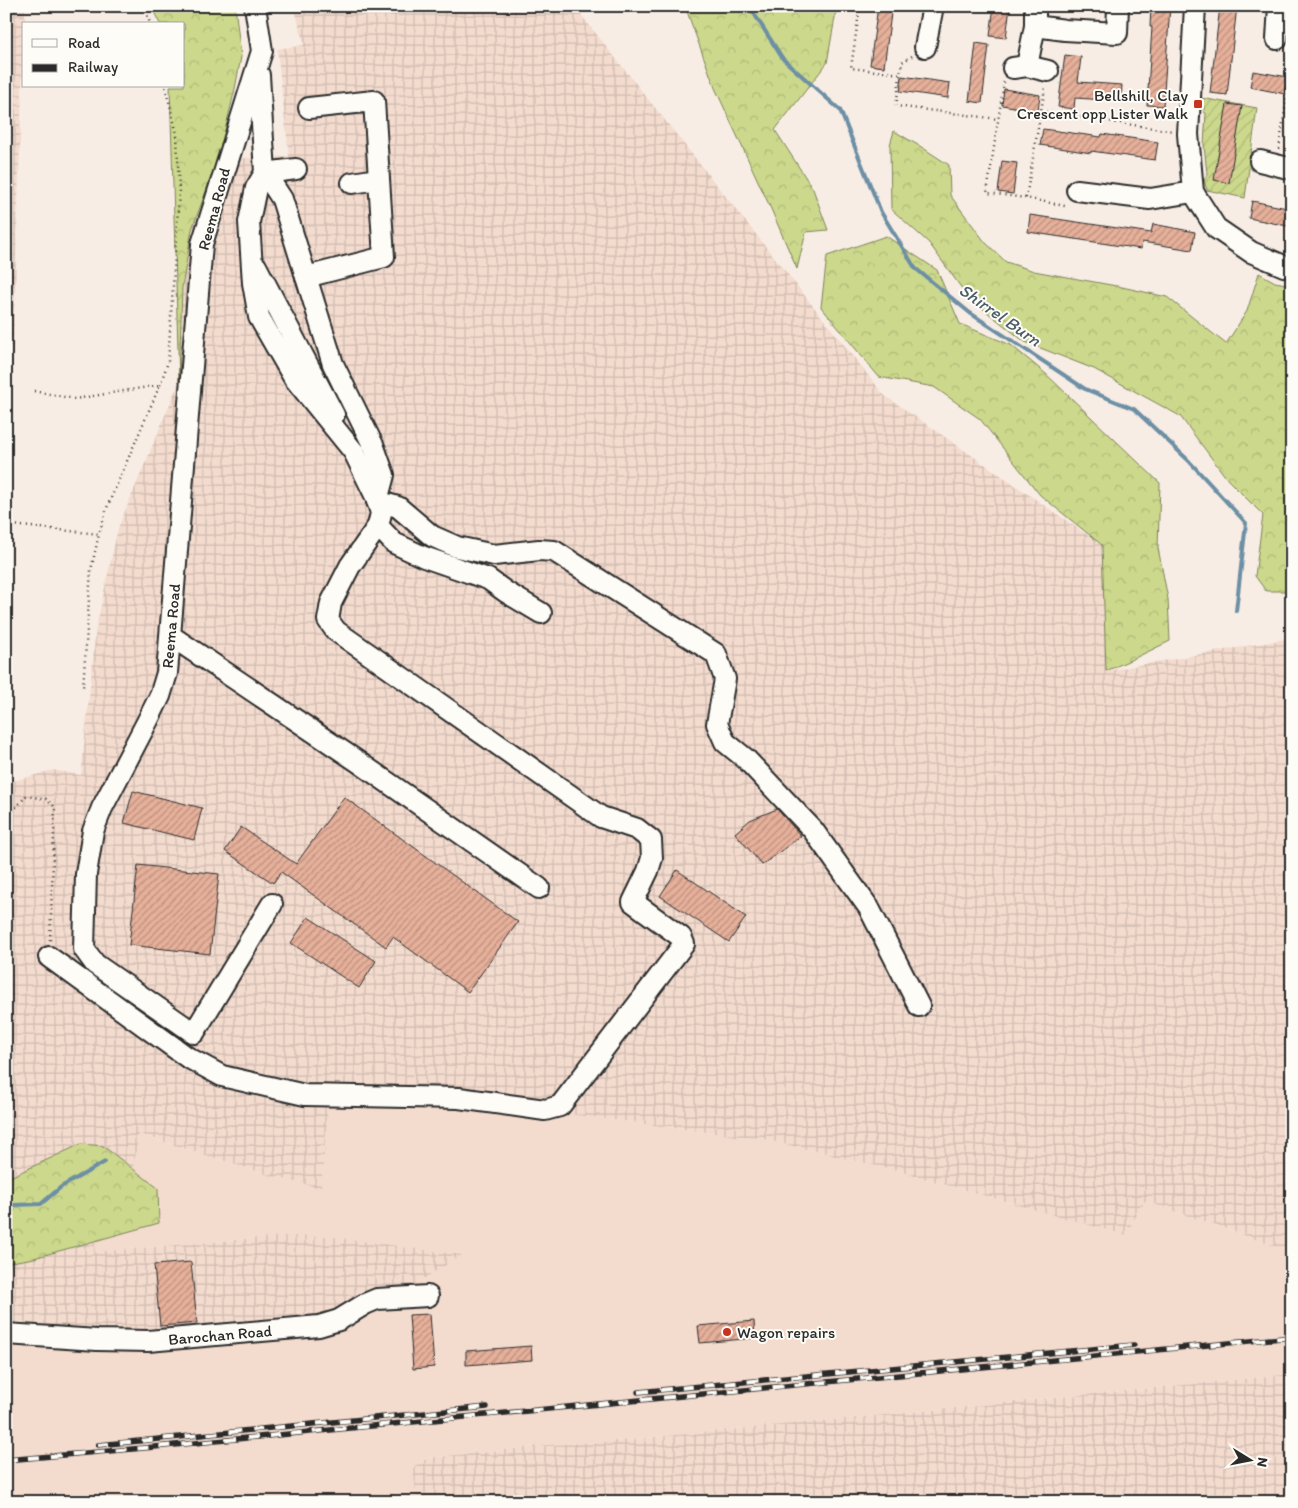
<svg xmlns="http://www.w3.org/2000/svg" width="1298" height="1508" font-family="Itim,sans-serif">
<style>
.built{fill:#f3dbce}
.industrial{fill:url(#industrial-grid)}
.forest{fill:url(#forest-crowns);stroke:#7c825b}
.garden{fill:url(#garden-furrows);stroke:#7c825b}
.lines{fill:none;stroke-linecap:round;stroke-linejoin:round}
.stream{stroke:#6c8fa5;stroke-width:4}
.building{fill:url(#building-hatch);stroke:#2b2b2b}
.minor-casing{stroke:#2b2b2b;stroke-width:24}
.path{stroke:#2b2b2b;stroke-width:2.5;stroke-dasharray:1 4;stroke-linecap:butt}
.minor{stroke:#fdfcf7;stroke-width:20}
.rail-casing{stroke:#2b2b2b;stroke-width:5.5}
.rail{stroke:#fdfcf7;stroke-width:4;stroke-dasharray:11;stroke-linecap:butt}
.poi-dot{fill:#c8321e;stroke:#fdfcf7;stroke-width:2}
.labels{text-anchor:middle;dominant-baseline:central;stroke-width:4;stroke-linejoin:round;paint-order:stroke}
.poi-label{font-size:16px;fill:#2b2b2b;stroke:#fdfcf7;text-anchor:end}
.street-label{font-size:16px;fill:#2b2b2b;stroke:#fdfcf7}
.water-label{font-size:18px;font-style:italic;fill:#4b5d68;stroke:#fdfcf7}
</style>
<defs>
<pattern id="industrial-grid" width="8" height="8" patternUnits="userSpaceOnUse" patternTransform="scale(1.25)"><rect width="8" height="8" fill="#f3dbce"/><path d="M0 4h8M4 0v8" fill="none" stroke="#d0bcb1"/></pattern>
<pattern id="forest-crowns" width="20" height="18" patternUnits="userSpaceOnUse" patternTransform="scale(1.25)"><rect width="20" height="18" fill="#ccd88b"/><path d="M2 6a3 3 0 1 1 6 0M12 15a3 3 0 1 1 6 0" fill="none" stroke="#afba78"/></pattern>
<pattern id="garden-furrows" width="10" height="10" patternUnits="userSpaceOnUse" patternTransform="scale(1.25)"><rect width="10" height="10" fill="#ccd88b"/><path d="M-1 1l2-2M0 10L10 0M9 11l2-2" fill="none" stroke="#afba78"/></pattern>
<pattern id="building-hatch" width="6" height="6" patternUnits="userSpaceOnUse" patternTransform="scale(1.25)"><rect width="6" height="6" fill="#e6b09a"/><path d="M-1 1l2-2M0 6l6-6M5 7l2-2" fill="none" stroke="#bb8f7e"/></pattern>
</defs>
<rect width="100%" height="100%" fill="#f8ede4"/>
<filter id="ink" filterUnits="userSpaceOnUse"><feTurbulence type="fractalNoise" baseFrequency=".02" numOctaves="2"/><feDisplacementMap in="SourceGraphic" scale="10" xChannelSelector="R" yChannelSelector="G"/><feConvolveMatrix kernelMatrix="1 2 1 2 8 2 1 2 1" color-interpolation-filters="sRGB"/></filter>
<g filter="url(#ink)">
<polygon class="built" points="330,1086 561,1113 767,1140 890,1169 1010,1203 1145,1201 1277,1247 1292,1247 1292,1374 844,1419 602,1442 547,1445 428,1458 413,1467 417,1502 6,1502 6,1345 86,1350 326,1236 280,1236 95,1252 95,1241 159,1223 158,1188 133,1169 138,1134 268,1175"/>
<g class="industrial">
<polygon points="6,6 25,6 6,536"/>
<polygon points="294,6 574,6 884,395 1102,545 1106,671 1292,638 1292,1247 1277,1247 1145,1201 1125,1235 890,1169 767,1140 561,1113 330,1086 321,1188 268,1175 139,1134 133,1169 103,1146 81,1144 6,1179 6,785 10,782 53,770 81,775 96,628 118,528 179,382 182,287 192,229 218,159 289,156 277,49 304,45"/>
<polygon points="280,1236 326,1236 462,1255 337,1332 174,1351 86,1350 6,1345 6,1263 34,1258 95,1241 95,1252"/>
<polygon points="1292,1374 1292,1502 417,1502 413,1467 428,1458 547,1445 602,1442 844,1419"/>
</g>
<g class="forest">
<polygon points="151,6 235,6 241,57 235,89 218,159 192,229 182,287 179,382 170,86 184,86 184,24 160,24"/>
<polygon points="685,6 837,6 827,63 775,130 813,189 828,230 806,232 797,269 771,209 715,88"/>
<polygon points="894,131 923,148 949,165 950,195 985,242 1006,262 1034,271 1122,287 1167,297 1226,344 1247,311 1259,273 1275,282 1292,285 1292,591 1266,591 1255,576 1263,515 1228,480 1180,416 1094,369 1025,342 968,297 929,243 891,209 890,145"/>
<polygon points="886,236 937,270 960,324 1011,345 1046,374 1160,483 1158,548 1168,599 1170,641 1139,656 1106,671 1102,545 1040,495 980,419 934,387 879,377 821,307 827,256"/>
<polygon points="81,1144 103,1146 158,1188 159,1223 34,1258 6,1263 6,1179"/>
</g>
<polygon class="garden" points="1201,98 1257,108 1245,198 1207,190 1204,181 1207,174 1204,145 1206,113 1204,112 1204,107 1201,103"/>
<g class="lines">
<g class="stream">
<polyline points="745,6 753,12 783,59 840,110 881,212 915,268 970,313 1085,389 1134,409 1188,460 1246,523 1236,611"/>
<polyline points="6,1207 14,1205 41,1204 61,1187 105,1162"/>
</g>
</g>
<g class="building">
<polygon points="878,6 892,6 884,67 870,65"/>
<polygon points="994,6 1010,6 1006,38 990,36"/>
<polygon points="1151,6 1170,6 1163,106 1147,105 1152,27 1150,27"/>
<polygon points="1220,6 1237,6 1227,95 1210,93"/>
<polygon points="976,43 989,45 982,103 969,101"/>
<polygon points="1065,55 1081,57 1078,82 1122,85 1121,101 1075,98 1074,109 1058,107"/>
<polygon points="1253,71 1288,77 1285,94 1250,87"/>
<polygon points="902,76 950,83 948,98 900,91"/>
<polygon points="1004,89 1040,95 1038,111 1002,105"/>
<polygon points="1227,104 1242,106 1229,183 1214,180"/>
<polygon points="1043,129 1101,137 1102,134 1158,142 1155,160 1091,151 1091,153 1040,145"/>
<polygon points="1002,161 1017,163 1013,194 998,192"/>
<polygon points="1252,201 1292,209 1292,227 1249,218"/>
<polygon points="1030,215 1151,233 1153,224 1195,232 1192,250 1142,242 1141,249 1028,232"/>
<polygon points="133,791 202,808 194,840 124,823"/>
<polygon points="344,797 518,922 468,992 393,937 386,947 281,872 273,883 225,851 241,827 296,864"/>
<polygon points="777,809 801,836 762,865 735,833 750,820"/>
<polygon points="138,865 219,874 210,954 129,945"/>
<polygon points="677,870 746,917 729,942 660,896"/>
<polygon points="308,917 376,961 359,988 291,943"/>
<polygon points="191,1262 197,1323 160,1326 154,1265"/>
<polygon points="430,1314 434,1367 413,1369 409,1315"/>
<polygon points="754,1321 755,1338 700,1343 698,1326"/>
<polygon points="531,1346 532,1360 466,1365 466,1351"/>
</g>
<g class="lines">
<defs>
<g id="minor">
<polyline points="255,6 262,51 202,244 167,673 160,696 147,722 102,808 93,831 86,874 84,949 95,964 194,1033 272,904"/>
<polyline points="1035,6 1035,26 1065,30 1117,33 1118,6"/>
<polyline points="1195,6 1188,134 1193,192 1216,228 1251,252 1284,266 1292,267"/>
<polyline points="1277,39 1279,6"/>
<polyline points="925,47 933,6"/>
<polyline points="1027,66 1035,26"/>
<polyline points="1013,68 1027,66 1048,71"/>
<polyline points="259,75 265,173 282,199 333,364 374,447 384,475 377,501"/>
<polyline points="1260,161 1292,169"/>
<polyline points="265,173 296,169"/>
<polyline points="352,183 378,179"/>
<polyline points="1077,190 1150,199 1193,192"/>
<polyline points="256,266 334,415"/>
<polyline points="306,277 384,257 374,101 309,108"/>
<polyline points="377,501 398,507 432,536 457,547 494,555 539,550 554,551 716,654 725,679 717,724 725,742 746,759 813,830 869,908 919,1006"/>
<polyline points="378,526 394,543 424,557 488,579 506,592 541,613"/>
<polyline points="171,636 357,761 539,888"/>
<polyline points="49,957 187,1057 222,1076 305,1095 459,1098 545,1110 560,1106 684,944 681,937 633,902 648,871 652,858 651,840 637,829 601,817 336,631 328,620 331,603 350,566 378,526 381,513 376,497 354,452 294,378 259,317 253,283 249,222 256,188 265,173"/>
<polyline points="6,1334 97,1340 148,1341 319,1326 339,1320 365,1304 377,1299 428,1296"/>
</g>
</defs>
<use href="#minor" class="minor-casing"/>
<g class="path">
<polyline points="145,6 150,24"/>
<polyline points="860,6 851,68 901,74"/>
<polyline points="912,56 902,62 896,106 998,119"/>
<polyline points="1004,82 987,193 1026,198 1065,206 1067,203"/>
<polyline points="1041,111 1173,131"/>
<polyline points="1279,149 1292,64"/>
<polyline points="1026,198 1045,88"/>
<polyline points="160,385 168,362 179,193 177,134 165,86"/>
<polyline points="34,391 75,399 160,385 108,505 99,534"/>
<polyline points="12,525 99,534 91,570 83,688"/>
<polyline points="6,819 26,796 46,799 55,807 50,941"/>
</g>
<use href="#minor" class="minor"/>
<defs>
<g id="rail">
<polyline points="638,1392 1134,1345"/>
<polyline points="98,1445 487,1407"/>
<polyline points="6,1460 144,1448 1292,1337"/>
</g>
</defs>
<use href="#rail" class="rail-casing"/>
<use href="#rail" class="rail"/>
</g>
</g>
<g class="poi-dot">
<rect x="1193" y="99" width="10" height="10" rx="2.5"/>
<circle cx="727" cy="1332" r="5"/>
</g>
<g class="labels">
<g class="poi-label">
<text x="1188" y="95">Bellshill, Clay<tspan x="1188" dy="18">Crescent opp Lister Walk</tspan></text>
<text x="737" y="1332" text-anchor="start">Wagon repairs</text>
</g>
<g class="street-label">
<text transform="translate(214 209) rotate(-75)">Reema Road</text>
<text transform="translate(171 626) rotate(-85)">Reema Road</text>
<text transform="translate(220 1335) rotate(-5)">Barochan Road</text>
</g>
<g class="water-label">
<text transform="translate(1000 315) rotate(35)">Shirrel Burn</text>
</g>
</g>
<rect width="1298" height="1508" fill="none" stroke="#fdfcf7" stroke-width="25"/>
<rect x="12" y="12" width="1273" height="1483" fill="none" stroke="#2b2b2b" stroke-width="2" filter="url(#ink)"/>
<rect x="22" y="22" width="162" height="65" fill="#fdfcf7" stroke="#a9a8a5"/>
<rect x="32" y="39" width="25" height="8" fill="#fdfcf7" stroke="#a9a8a5"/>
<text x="68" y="48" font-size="15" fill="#2b2b2b">Road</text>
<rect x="32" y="64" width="25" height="8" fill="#2b2b2b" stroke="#a9a8a5"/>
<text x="68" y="72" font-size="15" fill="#2b2b2b">Railway</text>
<g transform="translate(1250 1460) rotate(100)" stroke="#fdfcf7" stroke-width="4" paint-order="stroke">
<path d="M0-4L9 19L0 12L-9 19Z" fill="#2b2b2b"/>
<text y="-8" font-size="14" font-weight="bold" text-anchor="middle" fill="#2b2b2b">N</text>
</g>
</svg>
